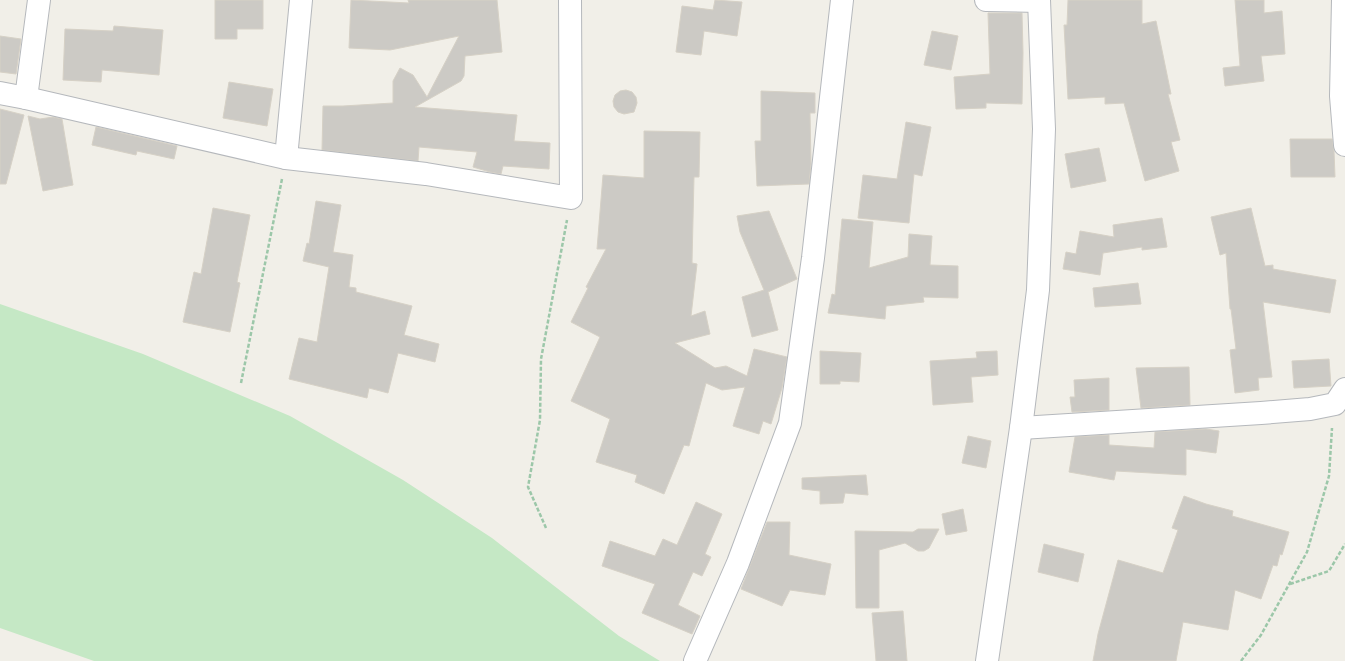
<svg xmlns="http://www.w3.org/2000/svg" width="1345" height="661" font-family="'Space Grotesk',sans-serif">
<style>
.green{fill:#c5e8c5}
.building{fill:#cccac5;stroke:#d6d1c6}
.lines{fill:none;stroke-linecap:round;stroke-linejoin:round}
.street-casing{stroke:#b5b8bc;stroke-width:24}
.path{stroke:#9cc7a9;stroke-width:2.5;stroke-dasharray:4 2;stroke-linecap:butt}
.street{stroke:#fff;stroke-width:22}
</style>
<rect width="100%" height="100%" fill="#f1efe8"/>
<polygon class="green" points="0,304 143,354 290,416 403,480 492,538 619,636 660,661 94,661 0,628"/>
<g class="building">
<polygon points="215,0 263,0 263,29 237,29 237,39 215,39"/>
<polygon points="351,0 409,3 408,0 497,0 502,52 465,56 464,76 461,81 415,107 517,115 514,141 550,143 549,169 503,166 501,174 490,172 473,167 477,152 419,147 418,161 322,150 323,106 343,106 393,103 393,81 400,68 413,75 427,97 459,36 390,50 349,48"/>
<polygon points="715,0 742,2 737,36 704,31 701,55 676,52 682,6 713,10"/>
<polygon points="1068,0 1142,0 1142,24 1156,21 1171,94 1168,94 1180,140 1171,142 1179,171 1145,181 1124,103 1105,104 1105,97 1068,99 1064,25 1067,25"/>
<polygon points="1235,0 1264,0 1264,13 1282,11 1285,54 1261,56 1264,81 1225,86 1223,68 1240,66"/>
<polygon points="988,13 1022,13 1023,53 1022,104 986,103 986,108 956,109 954,77 990,74"/>
<polygon points="114,26 163,30 159,75 102,70 101,82 63,80 65,29 113,31"/>
<polygon points="932,31 958,36 951,70 924,65"/>
<polygon points="0,36 21,39 16,74 0,72"/>
<polygon points="229,82 273,89 267,126 223,118"/>
<polygon points="626,90 632,92 636,97 637,103 634,112 624,114 618,112 614,107 613,101 615,95 620,91"/>
<polygon points="761,91 815,93 815,113 810,113 811,164 809,184 757,186 755,141 761,141"/>
<polygon points="0,109 24,115 6,184 0,184"/>
<polygon points="28,116 40,119 53,117 62,119 73,185 43,191"/>
<polygon points="906,122 931,127 922,176 914,174 909,223 858,218 863,175 897,179"/>
<polygon points="96,127 177,146 174,159 137,151 136,155 92,145"/>
<polygon points="644,131 700,132 699,177 694,177 692,263 697,264 691,316 705,311 710,334 675,343 715,368 726,366 747,376 754,349 787,357 782,388 771,424 763,421 759,434 733,426 745,387 722,390 706,383 689,446 684,445 664,494 635,482 637,475 596,462 610,419 571,401 600,337 571,322 588,288 586,287 606,249 597,249 603,175 644,178"/>
<polygon points="1290,139 1332,139 1334,151 1335,177 1291,177"/>
<polygon points="1099,148 1106,181 1071,188 1065,154"/>
<polygon points="316,201 341,205 333,252 353,255 349,287 356,288 356,292 412,306 404,335 439,344 435,362 398,353 388,393 369,388 367,398 289,379 299,338 317,342 329,267 303,261 307,243 309,244"/>
<polygon points="213,208 250,215 237,282 240,283 230,332 183,322 194,272 201,274"/>
<polygon points="1251,208 1265,266 1273,265 1273,269 1336,280 1330,313 1263,302 1272,377 1258,378 1259,390 1235,393 1230,350 1236,349 1231,309 1230,309 1226,253 1220,255 1211,217"/>
<polygon points="769,211 797,279 768,292 778,330 752,337 742,297 764,290 740,232 737,216"/>
<polygon points="1162,218 1167,247 1142,250 1142,247 1103,253 1100,275 1063,269 1066,252 1076,254 1080,231 1114,237 1113,225"/>
<polygon points="842,219 873,222 869,268 908,257 909,234 932,236 930,265 958,266 958,298 923,297 924,302 886,306 885,319 828,313 832,294 835,295"/>
<polygon points="1138,283 1141,304 1095,307 1093,288"/>
<polygon points="820,351 861,353 859,382 840,381 840,384 820,384"/>
<polygon points="997,351 998,375 971,377 973,402 933,405 930,361 977,358 976,352"/>
<polygon points="1329,359 1331,386 1294,388 1292,361"/>
<polygon points="1189,367 1190,405 1141,408 1136,368"/>
<polygon points="1109,378 1109,410 1072,412 1070,397 1075,397 1074,380"/>
<polygon points="1206,429 1219,431 1216,453 1186,449 1186,475 1116,471 1114,480 1069,472 1075,437 1109,435 1109,445 1154,448 1155,432"/>
<polygon points="968,436 991,441 986,468 962,463"/>
<polygon points="866,475 868,495 845,493 843,503 820,504 820,491 802,489 802,478"/>
<polygon points="1184,496 1206,504 1233,511 1232,516 1289,532 1282,555 1280,554 1277,566 1273,565 1261,599 1235,590 1228,630 1183,622 1176,661 1093,661 1098,634 1118,560 1163,573 1178,530 1172,528"/>
<polygon points="696,502 722,514 705,554 711,557 702,576 693,572 678,605 700,616 692,634 642,613 655,584 602,566 610,541 655,556 663,539 677,545"/>
<polygon points="963,509 967,531 946,535 942,514"/>
<polygon points="767,522 790,522 789,555 831,564 825,595 790,590 782,606 741,589"/>
<polygon points="918,529 939,529 929,548 924,551 918,551 905,543 879,550 879,608 856,608 855,531 913,532"/>
<polygon points="1044,544 1084,554 1078,582 1038,572"/>
<polygon points="903,611 907,661 876,661 872,613"/>
</g>
<g class="lines">
<defs>
<g id="street">
<polyline points="986,0 1039,1"/>
<polyline points="1343,0 1341,96 1345,145"/>
<polyline points="0,93 26,98 286,158 426,174 571,198 570,0"/>
<polyline points="26,98 39,0"/>
<polyline points="286,158 301,0"/>
<polyline points="1021,428 1261,413 1310,409 1335,404 1345,389"/>
<polyline points="695,661 738,563 790,423 813,258 842,0"/>
<polyline points="987,661 1021,428 1038,290 1044,129 1039,0"/>
</g>
</defs>
<use href="#street" class="street-casing"/>
<g class="path">
<polyline points="241,383 282,179"/>
<polyline points="546,528 528,487 540,420 541,359 567,220"/>
<polyline points="1290,584 1329,571 1345,544"/>
<polyline points="1241,661 1261,635 1307,552 1329,476 1332,428"/>
</g>
<use href="#street" class="street"/>
</g>
</svg>
